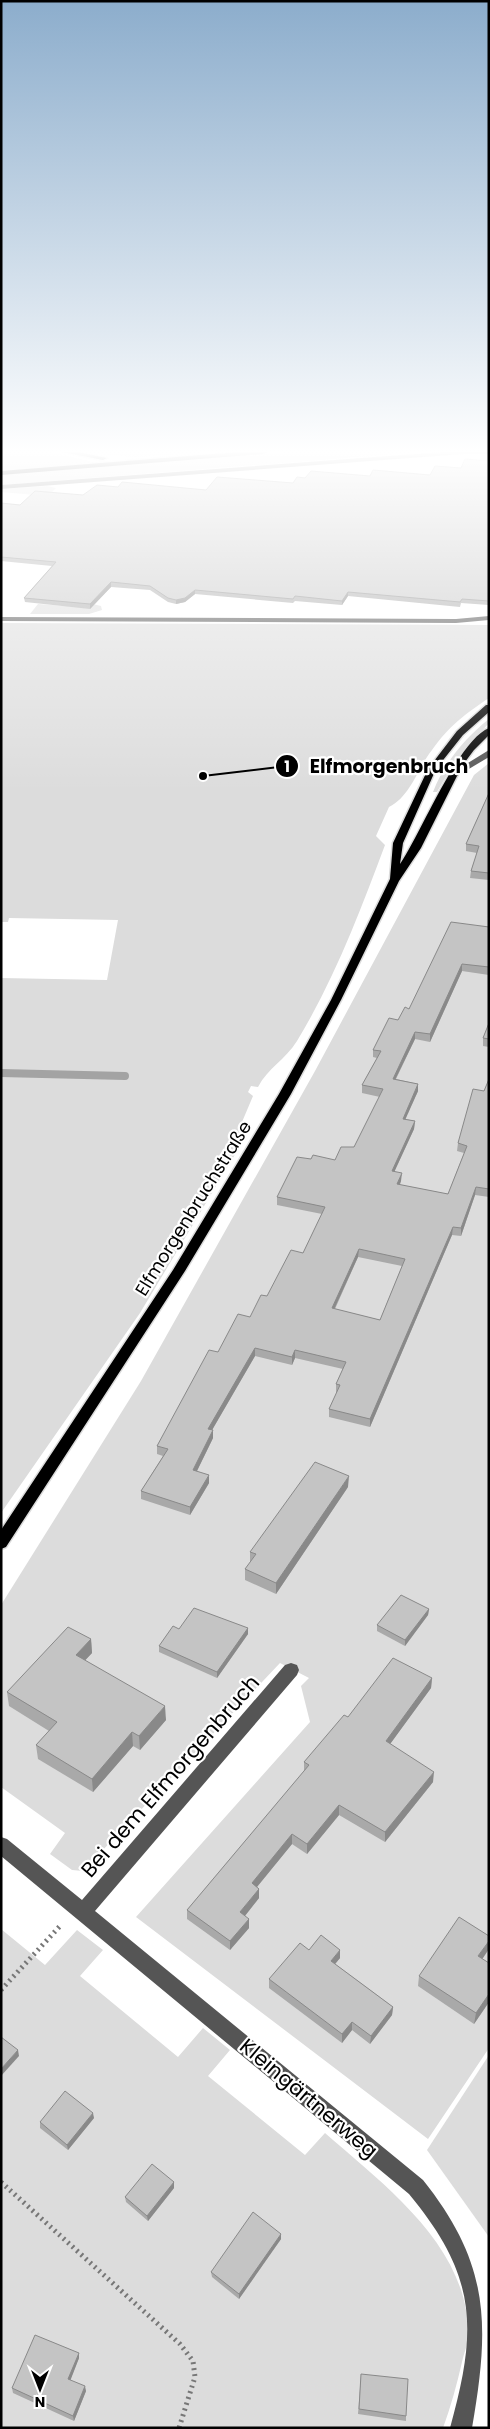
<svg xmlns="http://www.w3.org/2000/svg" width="490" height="2429" font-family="Poppins,sans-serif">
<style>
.green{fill:#dcdcdc}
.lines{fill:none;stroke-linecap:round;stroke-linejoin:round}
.stream{stroke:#a3a3a3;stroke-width:8}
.major-casing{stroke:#dbdbdb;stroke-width:3}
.highway-casing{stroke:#dbdbdb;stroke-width:3}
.path{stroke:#777;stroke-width:5;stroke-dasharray:2 4;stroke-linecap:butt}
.minor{fill:#555;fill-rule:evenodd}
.major{fill:#000;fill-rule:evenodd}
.highway{fill:#000;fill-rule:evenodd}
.wall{fill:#a9a9a9;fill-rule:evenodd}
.shaded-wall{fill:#898989}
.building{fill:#c4c4c4;stroke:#898989;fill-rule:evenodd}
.labels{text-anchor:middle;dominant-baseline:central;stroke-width:4.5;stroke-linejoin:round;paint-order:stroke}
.street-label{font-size:18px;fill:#000;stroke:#fff}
.near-street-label{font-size:21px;fill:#000;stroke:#fff}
.leader{fill:none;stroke:#000;stroke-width:2}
.callout-dot{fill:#000;stroke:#fff;stroke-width:2}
.mark-label{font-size:15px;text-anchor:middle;font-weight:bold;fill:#fff}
.callout-label{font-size:19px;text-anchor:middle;font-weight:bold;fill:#000;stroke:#fff;stroke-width:4.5;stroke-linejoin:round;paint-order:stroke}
</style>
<rect width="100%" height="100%" fill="#fff"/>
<g class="green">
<polygon points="1,452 52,452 96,463 1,471"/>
<polygon points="76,452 212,452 135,457"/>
<polygon points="283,452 422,452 1,485 1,475"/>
<polygon points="47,486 56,488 48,496 1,492 1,489"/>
<polygon points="38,604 66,606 93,604 101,606 102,610 89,614 30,614"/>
<path d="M1 623 489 625V698C464 715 450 725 432 750 417 769 411 796 389 807L376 836 385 845C360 912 334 980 297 1041 285 1060 268 1068 258 1087L251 1086 248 1092 253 1096 242 1122 240 1146 140 1313 1 1513V978L107 980 118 920 9 918 8 922H1Z"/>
<path d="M489 719V723L457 758 437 792H433C444 763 465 738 489 719Z"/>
<polygon points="489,763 489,2048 428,2139 136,1917 310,1722 301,1686 309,1678 280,1663 83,1871 72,1870 50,1854 65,1833 1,1787 1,1605 141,1381 315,1071 474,775"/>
<path d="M1 1929 45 1965 77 1930 103 1950 80 1976 178 2057 203 2028 230 2050 208 2076 305 2155 325 2133C384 2185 470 2247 468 2336 468 2344 464 2353 462 2362 457 2384 451 2406 443 2428H1Z"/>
<polygon points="489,2055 489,2237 427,2150"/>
</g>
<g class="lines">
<polyline class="stream" points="1,1073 125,1076"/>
<defs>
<path id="major" d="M486 705H489V712L463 735 436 769 403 843 400 864C421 834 458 740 489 728V735L474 750 462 766 421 848 399 881 341 1000 291 1094 185 1271 6 1547 1 1549V1530L173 1270 279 1094 331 1000 390 879 393 843 428 769 457 731Z"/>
<g id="highway">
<polygon points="62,452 78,452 107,458 103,460"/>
<polygon points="238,452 267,452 263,454 1,475 1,471"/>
</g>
</defs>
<use href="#major" class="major-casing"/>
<use href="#highway" class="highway-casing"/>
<g class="path">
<polyline points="1,1990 60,1926"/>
<polyline points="1,2182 180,2344 193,2361 195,2377 179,2428"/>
</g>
<g class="minor">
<polygon points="442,452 489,452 489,454 463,454 1,489 1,485"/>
<polygon points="489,616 489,620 456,623 1,621 1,617 456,619"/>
<polygon points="489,750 489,757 457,776 450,774"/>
<path d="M291 1663 297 1665 299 1670 297 1675 95 1911 423 2180C490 2264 490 2324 472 2428H450C478 2328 477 2276 409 2194L1 1856V1837L7 1839 82 1900 285 1665Z"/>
</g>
<use href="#major" class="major"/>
<use href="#highway" class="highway"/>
</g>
<g class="wall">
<polygon points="489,461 489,605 461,603 460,607 348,596 342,605 295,601 293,603 195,594 185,602 176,604 168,602 150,590 111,587 90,609 25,602 24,598 52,566 1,561 1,503 20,505 83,495 118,487 206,490 293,483 305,478 370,476 430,475"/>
<polygon points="489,793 489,880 470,878 471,871 477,853 466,851 466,844"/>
<path d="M489 927V975L462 971 430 1042 415 1039 396 1079 418 1084V1091L405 1119 415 1121 414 1129 394 1172 401 1181 400 1185 448 1194 464 1153 457 1151 458 1143 484 1091 489 1079V1197L475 1195 461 1236 452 1235 370 1427 329 1417V1409L337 1393 336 1392V1384L343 1369 295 1358 292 1365 255 1356 212 1430 213 1438 197 1471 209 1483 190 1515 141 1499V1491L163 1456 157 1454V1446L218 1352 250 1317 303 1253 322 1214 277 1205V1197L311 1159 335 1160 354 1147 380 1097 362 1093V1085L377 1058 373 1057V1050L398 1020ZM358 1257 402 1266 380 1320 335 1309Z"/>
<polygon points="489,1023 489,1047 483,1046 483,1038"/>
<polygon points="348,1487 276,1594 245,1580 245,1569 250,1563 250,1552"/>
<polygon points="429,1609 428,1615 405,1646 377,1631 377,1625"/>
<polygon points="248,1628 248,1634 217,1678 159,1652 159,1646"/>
<polygon points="91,1639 92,1653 85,1660 166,1720 140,1750 133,1746 93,1792 38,1759 36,1745 49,1731 9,1706 7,1692"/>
<polygon points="432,1678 431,1688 390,1744 433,1782 385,1842 339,1815 307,1854 292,1844 257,1887 259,1889 259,1898 245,1916 249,1928 230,1950 187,1919 187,1910 304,1772 304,1762 348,1717"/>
<polygon points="309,1950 340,1958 335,1964 393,2007 392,2015 370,2044 352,2030 342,2043 269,1988 269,1979"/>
<polygon points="482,1959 489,1963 489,2002 474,2024 418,1986 419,1976"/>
<polygon points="94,2118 68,2150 40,2128 40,2122"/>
<polygon points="174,2182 174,2188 148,2221 126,2202 125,2197"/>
<polygon points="281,2234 281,2239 239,2299 212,2277 211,2272"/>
<polygon points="79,2353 79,2358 70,2380 86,2391 74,2421 13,2393 12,2388"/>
<polygon points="361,2374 406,2416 406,2421 358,2414"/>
</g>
<g class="shaded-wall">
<polygon points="111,582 111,587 90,609 90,604"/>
<polygon points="195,590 195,594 185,602 176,604 176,600"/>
<polygon points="348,592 348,596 342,605 342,601"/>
<polygon points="462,964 462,971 430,1042 430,1034"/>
<polygon points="415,1032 415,1039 392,1086 393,1079"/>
<polygon points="418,1084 418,1091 402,1127 403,1119"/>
<polygon points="415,1121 414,1129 391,1179 392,1171"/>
<polygon points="402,1173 401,1181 396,1192 397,1184"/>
<polygon points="476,1187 475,1195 461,1236 461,1228"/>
<polygon points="453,1227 452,1235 370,1427 370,1419"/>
<polygon points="359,1249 358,1257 331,1316 332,1308"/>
<polygon points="255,1348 255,1356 208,1437 208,1429"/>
<polygon points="295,1350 295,1358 292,1365 292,1357"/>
<polygon points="213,1430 213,1438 193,1479 193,1470"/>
<polygon points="209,1475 209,1483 190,1515 190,1507"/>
<polygon points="349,1476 348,1487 276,1594 276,1583"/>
<polygon points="429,1609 428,1615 405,1646 405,1640"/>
<polygon points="248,1628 248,1634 217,1678 217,1672"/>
<polygon points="91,1639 92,1653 77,1669 76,1655"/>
<polygon points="432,1678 431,1688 385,1751 386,1741"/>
<polygon points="165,1706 166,1720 140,1750 139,1736"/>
<polygon points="132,1732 133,1746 93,1792 92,1779"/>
<polygon points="434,1772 433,1782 385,1842 385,1832"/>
<polygon points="339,1805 339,1815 307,1854 307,1844"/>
<polygon points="292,1834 292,1844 252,1893 252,1883"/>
<polygon points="259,1889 259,1898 240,1922 240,1912"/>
<polygon points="249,1919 249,1928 230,1950 230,1941"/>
<polygon points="489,1941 489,1949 477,1967 478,1956"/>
<polygon points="340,1950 340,1958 330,1970 331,1961"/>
<polygon points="489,1994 489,2002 474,2024 476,2013"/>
<polygon points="393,2007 392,2015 370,2044 371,2036"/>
<polygon points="352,2022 352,2030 342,2043 342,2034"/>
<polygon points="18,2050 19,2056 1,2076 1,2069"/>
<polygon points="93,2113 94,2118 68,2150 67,2145"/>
<polygon points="174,2182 174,2188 148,2221 147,2216"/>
<polygon points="281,2234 281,2239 239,2299 239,2294"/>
<polygon points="79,2353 79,2358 69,2384 68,2379"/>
<polygon points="85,2386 86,2391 74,2421 73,2416"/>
</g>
<g class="building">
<polygon points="465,459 489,461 489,601 462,599 460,602 348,592 342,601 295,596 293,599 195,590 185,598 176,600 168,598 150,586 111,582 90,604 24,598 56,562 1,557 1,503 20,505 35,491 83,495 97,485 118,487 122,482 206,490 217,477 293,483 297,477 305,478 311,471 370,476 373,470 430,475 435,466 461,468"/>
<polygon points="489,793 489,873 471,871 479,846 466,844"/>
<path d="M451 922 489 927V967L462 964 430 1034 415 1032 393 1079 418 1084 403 1119 415 1121 392 1171 402 1173 397 1184 448 1194 467 1146 458 1143 473 1089 484 1091 489 1079V1189L476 1187 461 1228 453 1227 370 1419 329 1409 340 1385 336 1384 346 1362 295 1350 292 1357 255 1348 208 1429 213 1430 193 1470 209 1475 190 1507 141 1491 168 1449 157 1446 209 1350 218 1352 238 1314 250 1317 261 1295 267 1296 291 1250 303 1253 325 1207 277 1197 297 1157 311 1159 313 1155 335 1160 341 1147H354L383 1089 362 1085 381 1051 373 1050 389 1018 398 1020 405 1007 409 1009ZM359 1249 405 1259 380 1320 332 1308Z"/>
<polygon points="489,1023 489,1039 483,1038"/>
<polygon points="315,1462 349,1476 276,1583 245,1569 256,1554 250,1552"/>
<polygon points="401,1595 429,1609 405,1640 377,1625"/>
<polygon points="194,1608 248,1628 217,1672 159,1646 173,1626 179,1629"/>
<polygon points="68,1627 91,1639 76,1655 165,1706 139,1736 132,1732 92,1779 36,1745 57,1722 7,1692"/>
<polygon points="393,1658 432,1678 386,1741 434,1772 385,1832 339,1805 307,1844 292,1834 252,1883 259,1889 240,1912 249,1919 230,1941 187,1910 309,1765 304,1762 344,1715 348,1717"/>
<polygon points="459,1917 489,1936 489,1941 478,1956 489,1963 489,1994 476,2013 419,1976"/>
<polygon points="321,1935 340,1950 331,1961 393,2007 371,2036 352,2022 342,2034 269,1979 300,1943 309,1950"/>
<polygon points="1,2037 18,2050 1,2069"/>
<polygon points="65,2091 93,2113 67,2145 40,2122"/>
<polygon points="152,2164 174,2182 147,2216 125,2197"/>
<polygon points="253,2212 281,2234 239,2294 211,2272"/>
<polygon points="35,2335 79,2353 68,2379 85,2386 73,2416 12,2388"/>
<polygon points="361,2374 408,2379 406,2416 359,2409"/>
</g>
<linearGradient id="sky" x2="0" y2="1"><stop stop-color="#8cadcc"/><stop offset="0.57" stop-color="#fff"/><stop offset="1" stop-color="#fff" stop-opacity="0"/></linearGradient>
<rect width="490" height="792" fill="url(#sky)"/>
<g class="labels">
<g class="street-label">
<text transform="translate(193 1208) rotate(-58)">Elfmorgenbruchstraße</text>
</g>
<g class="near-street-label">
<text transform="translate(170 1776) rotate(-49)">Bei dem Elfmorgenbruch</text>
<text transform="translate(309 2098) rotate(40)">Kleingärtnerweg</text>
</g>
</g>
<path class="leader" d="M203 776L287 766"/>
<g class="callout-dot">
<circle cx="203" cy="776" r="5"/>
<circle cx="287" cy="766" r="12"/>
</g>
<g class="mark-label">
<text x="287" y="772">1</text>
</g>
<g class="callout-label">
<text x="389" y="773">Elfmorgenbruch</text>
</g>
<rect width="490" height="2429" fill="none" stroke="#000000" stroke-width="5"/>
<g transform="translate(40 2389) rotate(180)" stroke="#ffffff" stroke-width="4" paint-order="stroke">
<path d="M0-4L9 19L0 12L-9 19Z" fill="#000000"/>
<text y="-8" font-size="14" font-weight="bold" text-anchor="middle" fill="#000000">N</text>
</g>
</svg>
